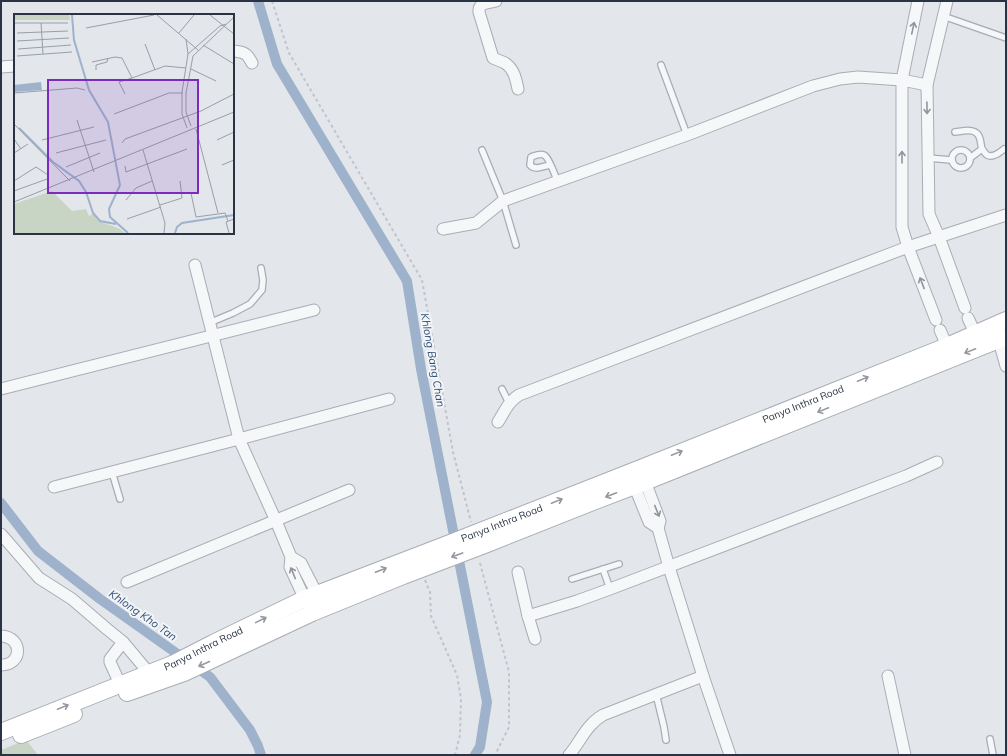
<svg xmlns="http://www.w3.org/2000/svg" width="1007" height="756" font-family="Mulish,sans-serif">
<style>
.green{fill:#c8d5c4}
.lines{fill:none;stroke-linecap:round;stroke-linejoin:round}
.canal{stroke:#9eb3cb;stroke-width:10}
.service-casing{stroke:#a8adb5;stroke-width:8}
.minor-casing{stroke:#a8adb5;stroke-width:13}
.secondary-casing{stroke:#a8adb5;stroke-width:18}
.path{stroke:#c1c4ca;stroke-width:2;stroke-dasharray:3 3;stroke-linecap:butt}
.service{stroke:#f6f7f9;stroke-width:5.5}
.minor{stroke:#f6f7f9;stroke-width:11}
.secondary{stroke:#fff;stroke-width:16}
.oneway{stroke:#90959e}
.oneway2{stroke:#9499a1}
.labels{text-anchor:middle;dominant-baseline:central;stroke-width:4;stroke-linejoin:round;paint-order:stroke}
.street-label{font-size:10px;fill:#2a3343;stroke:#f3f5f8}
.water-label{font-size:11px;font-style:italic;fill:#345178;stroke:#f3f5f8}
.inset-river{fill:none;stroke:#9eb3cb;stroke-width:2}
.inset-road{fill:none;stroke:#999ea8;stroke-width:1}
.view{fill:#7b2cbf;fill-opacity:0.15;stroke:#7b2cbf;stroke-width:2}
.inset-edge{fill:none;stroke:#2a3343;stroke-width:2}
</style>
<rect width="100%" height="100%" fill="#e3e6eb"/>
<polygon class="green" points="26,740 38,755 1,755 1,750"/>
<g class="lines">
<g class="canal">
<polyline points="258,1 277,64 407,281 421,369 487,702 480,747 475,755"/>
<polyline points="1,503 38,551 100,599 210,677 250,730 258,746 261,755"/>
</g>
<defs>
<g id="service">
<polyline points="943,16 1006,38"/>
<polyline points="661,65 687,135"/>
<path d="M955 132C964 131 977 127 980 139 981 143 981 146 982 149L970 158"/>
<path d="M982 149C984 151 985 154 987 155 993 158 999 153 1004 149"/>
<circle cx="961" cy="159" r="9"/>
<polyline points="482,150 503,201 516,245"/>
<polyline points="928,158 951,160"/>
<path d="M550 165C544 166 535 171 530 165L531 157C534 156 540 153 544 155 549 157 555 176 558 182"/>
<polyline points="209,323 233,313 250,304 262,290 263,280 261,268"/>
<polyline points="502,389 509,403"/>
<polyline points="112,472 120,499"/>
<polyline points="603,569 610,589"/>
<polyline points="572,579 619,564"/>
<polyline points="656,694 664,727 666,740"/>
<polyline points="990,739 993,755"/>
</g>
<g id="minor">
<path d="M496 1C489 3 478 2 479 12L493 58C497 60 501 61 505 63 514 69 516 79 518 89"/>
<polyline points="918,1 902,80 902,227 908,247 936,320"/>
<polyline points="947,1 927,85 929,214 939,237 965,308"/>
<path d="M233 51C244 52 247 53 252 63"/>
<polyline points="1,67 15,66"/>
<polyline points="443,229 476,223 503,201 687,135 813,86 840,79 858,77 902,80 927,85"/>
<polyline points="195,265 239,439 276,521 291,557 290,567 307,604"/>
<polyline points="968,318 975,333"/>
<polyline points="940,330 947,346"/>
<polyline points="997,334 1006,366"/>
<polyline points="1,389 314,310"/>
<path d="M498 422C505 411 508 402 519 395L908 247 1006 215"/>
<polyline points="643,476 660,521 658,528 669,567 703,676 730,755"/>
<polyline points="632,480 649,522 658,528"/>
<polyline points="54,487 239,439 389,399"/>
<polyline points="1,534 39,578 72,599 107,629 123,642 149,673"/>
<polyline points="291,557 301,563 320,600"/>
<polyline points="518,572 528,616 577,601 610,589 906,476 937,462"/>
<polyline points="127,582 349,490"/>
<polyline points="528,616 535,639"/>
<path d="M1 636C23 637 23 665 1 665"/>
<polyline points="888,676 905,755"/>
<polyline points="120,684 110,662 110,659 123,642"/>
<path d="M569 755C581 741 586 725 603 715L703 676"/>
</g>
<g id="secondary">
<polyline points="127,693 184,673 312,613 403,576 487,544 598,500 645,482 1006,337"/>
<path id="s1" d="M1 732 172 664 213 643 304 599 445 545 641 468 947 346 1006 320"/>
<polyline points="21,735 74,714"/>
</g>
</defs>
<use href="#service" class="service-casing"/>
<use href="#minor" class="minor-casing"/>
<use href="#secondary" class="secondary-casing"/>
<g class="path">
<polyline points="272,1 289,53 422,280 453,452 471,522"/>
<polyline points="480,563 509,672 509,727 495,755"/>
<polyline points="425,580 430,592 431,616 457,675 461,699 460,735 455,755"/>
</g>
<use href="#service" class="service"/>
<use href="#minor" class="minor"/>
<use href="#secondary" class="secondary"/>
</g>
<defs><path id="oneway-shaft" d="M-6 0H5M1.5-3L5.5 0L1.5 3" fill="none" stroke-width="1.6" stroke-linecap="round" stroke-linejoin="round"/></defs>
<g class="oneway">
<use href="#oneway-shaft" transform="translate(913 28) rotate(-78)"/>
<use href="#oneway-shaft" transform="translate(927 108) rotate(89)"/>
<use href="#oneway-shaft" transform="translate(902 157) rotate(-90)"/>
<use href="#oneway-shaft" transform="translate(922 283) rotate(-111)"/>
<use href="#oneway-shaft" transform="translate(657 511) rotate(68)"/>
<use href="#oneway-shaft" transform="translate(293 573) rotate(-112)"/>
</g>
<g class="oneway2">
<use href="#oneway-shaft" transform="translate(970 351) rotate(158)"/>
<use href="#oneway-shaft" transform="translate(863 379) rotate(-22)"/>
<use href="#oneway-shaft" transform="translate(823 410) rotate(158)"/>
<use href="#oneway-shaft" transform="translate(677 453) rotate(-22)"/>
<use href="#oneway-shaft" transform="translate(611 495) rotate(159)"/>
<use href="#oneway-shaft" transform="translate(557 501) rotate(-22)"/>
<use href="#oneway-shaft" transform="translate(457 555) rotate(160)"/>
<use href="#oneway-shaft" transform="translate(381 570) rotate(-21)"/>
<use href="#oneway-shaft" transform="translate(261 620) rotate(-26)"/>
<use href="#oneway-shaft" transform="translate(204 664) rotate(156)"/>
<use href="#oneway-shaft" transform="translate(63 707) rotate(-22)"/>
</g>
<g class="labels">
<g class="street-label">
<text stroke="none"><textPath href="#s1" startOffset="867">Panya Inthra Road</textPath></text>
<text stroke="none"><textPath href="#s1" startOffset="543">Panya Inthra Road</textPath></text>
<text stroke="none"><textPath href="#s1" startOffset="219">Panya Inthra Road</textPath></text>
</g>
<g class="water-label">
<text transform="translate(433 360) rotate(80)">Khlong Bang Chan</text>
<text transform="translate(143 615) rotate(35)">Khlong Kho Tan</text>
</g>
</g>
<g transform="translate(14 14)">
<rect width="220" height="220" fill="#e3e6eb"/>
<path d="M0 1H55L56 6H0ZM38 177 58 197 72 195 75 202 79 200 84 207 104 214 111 219H0V190Z" fill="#c8d5c4"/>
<path d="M27 68 28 76 0 78V71Z" fill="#9eb3cb"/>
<path class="inset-river" d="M58 1 60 26 75 76 94 108 106 171 95 195 96 203 114 219M5 114 39 148 65 167 72 178 79 199 86 207 102 210M161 219 163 213 168 209 220 201"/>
<path class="inset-road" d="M143 1 184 36M196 1 220 20M0 9H54M27 9 29 40M72 14 140 1M3 19 54 17M165 19 180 1M172 25 174 40 168 78V100L173 114M3 27 55 24M131 30 141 56M189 31 220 50M4 35 57 31M174 40 206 12 212 10M3 42 58 38M78 48 101 43 108 44 118 64 151 52 172 54M177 55 202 67M82 56V51L93 48 94 44M0 79 63 74 71 76M111 80 105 68 118 64M100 100 155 79H169M63 106 80 158M0 110 56 167M177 112 172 98V79L179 42 220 3M182 115 204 199M0 125 7 135M28 126 80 113M203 126 220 118M108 129 111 125 187 97 220 80M129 136 151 209 150 219M0 139 14 130M42 139 92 126M208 151 220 146M111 152 112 158 173 135M52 153 86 139M0 167 22 153 34 161M0 177 33 165M177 179 182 203 211 199 214 207M112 186 122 174 138 167M0 188 220 98M146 191 168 184 166 167M113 205 147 193M215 219 212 208 220 205"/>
<path class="view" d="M34 66H184V179H34Z"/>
<rect width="220" height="220" class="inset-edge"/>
</g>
<rect width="1007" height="756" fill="none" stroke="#2a3343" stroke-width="4"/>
</svg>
